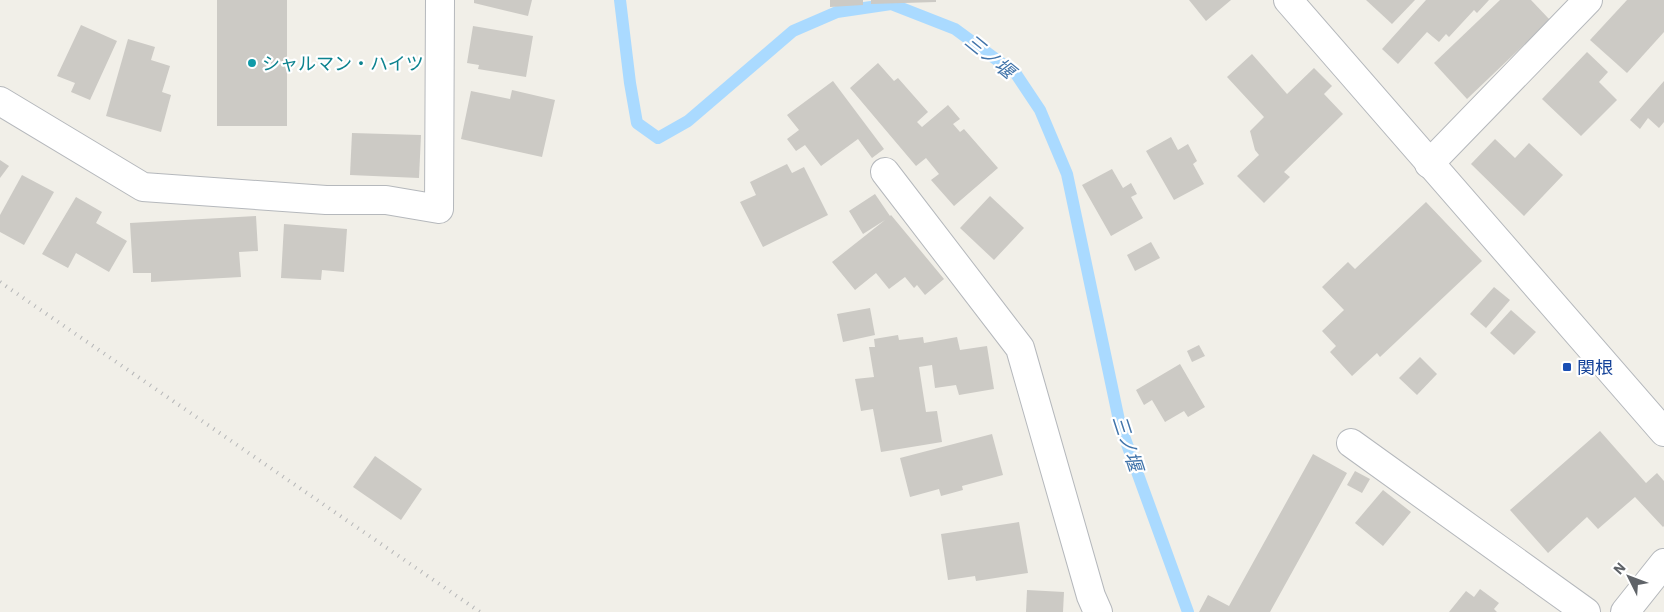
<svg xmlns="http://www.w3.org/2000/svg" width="1664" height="612" font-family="'IBM Plex Sans','Noto Sans JP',sans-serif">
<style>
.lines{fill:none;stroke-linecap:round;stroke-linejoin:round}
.stream{stroke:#aadaff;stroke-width:12}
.building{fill:#cccac5}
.minor-casing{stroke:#b5b8bc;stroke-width:30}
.minor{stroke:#fff;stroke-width:28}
.rail{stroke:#b6b7b8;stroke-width:4;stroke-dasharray:1 6;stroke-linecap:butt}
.culture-dot{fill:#0f9aa8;stroke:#fff;stroke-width:2}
.transit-dot{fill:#1a4fb4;stroke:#fff;stroke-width:2}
.labels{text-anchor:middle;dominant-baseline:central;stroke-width:4.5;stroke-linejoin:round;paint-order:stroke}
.culture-label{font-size:18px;fill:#0d838f;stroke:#fff;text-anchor:start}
.transit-label{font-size:18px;fill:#164399;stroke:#fff;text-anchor:start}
.water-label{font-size:19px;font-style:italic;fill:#4174aa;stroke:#fff}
</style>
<rect width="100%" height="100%" fill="#f1efe8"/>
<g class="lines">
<polyline class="stream" points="620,0 630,83 637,123 658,138 688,121 793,31 837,12 891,4 955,29 1016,74 1040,110 1067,174 1120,425 1188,612"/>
</g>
<g class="building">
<rect x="217" y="0" width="70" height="126"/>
<polygon points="474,0 532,0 528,16 474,3"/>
<polygon points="830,0 863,0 863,5 830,7"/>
<polygon points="871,0 936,0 936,2 871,4"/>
<polygon points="1189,0 1231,0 1206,21"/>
<polygon points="1366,0 1415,0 1392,24"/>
<polygon points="1426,0 1489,0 1477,13 1474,10 1449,37 1446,34 1439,42 1427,32 1398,64 1382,49"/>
<polygon points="1500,0 1531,0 1550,20 1467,99 1434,63"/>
<polygon points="1627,0 1664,0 1664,32 1627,73 1590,40"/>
<polygon points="81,25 117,41 90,100 71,92 75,83 57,76"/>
<polygon points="473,26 533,36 526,77 478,69 479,65 467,63"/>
<polygon points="128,39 155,47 151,60 170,66 162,92 171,95 161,132 106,116"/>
<polygon points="1587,52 1608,72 1599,82 1617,100 1581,136 1542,99"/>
<polygon points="1252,54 1287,94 1314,68 1332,86 1324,94 1343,114 1284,172 1290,177 1264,203 1237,176 1259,155 1255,150 1250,131 1264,117 1227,77"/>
<polygon points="878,63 894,81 898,78 928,112 917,122 922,127 948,105 960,119 953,124 960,132 964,129 998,168 954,206 931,180 939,174 926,158 916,166 850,88"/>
<polygon points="833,81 884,149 872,158 858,139 821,166 805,145 796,151 787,139 799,130 787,115"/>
<polygon points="1664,81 1664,122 1659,128 1648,118 1640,129 1630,120"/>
<polygon points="512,90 555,100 542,157 461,139 471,91 510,99"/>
<polygon points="352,133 421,135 419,178 350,175"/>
<polygon points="1171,137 1178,150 1188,144 1197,161 1193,164 1204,184 1174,200 1146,151"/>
<polygon points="1495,139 1515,158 1529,143 1563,175 1524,216 1471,164"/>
<polygon points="0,160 9,166 0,178"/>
<polygon points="787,164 792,173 804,167 828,215 763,247 740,202 756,195 750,182"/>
<polygon points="1112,169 1123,188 1131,183 1137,194 1131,197 1143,218 1111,236 1082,185"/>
<polygon points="22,175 54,192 24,245 0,232 0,215"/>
<polygon points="875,194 890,216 891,215 944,279 925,295 917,285 914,288 905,277 889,289 876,273 855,290 832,262 885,220 863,234 849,211"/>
<polygon points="990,196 1024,228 994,260 960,228"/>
<polygon points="76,197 102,212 96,223 127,241 109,272 76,253 68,268 42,254"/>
<polygon points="1426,202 1482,261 1380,357 1377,353 1352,376 1330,352 1336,346 1322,331 1344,310 1322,287 1348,262 1355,269"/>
<polygon points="256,216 258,251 239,252 241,277 151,282 151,273 133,273 130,223"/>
<polygon points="284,224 347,229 344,272 322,270 321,280 281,278"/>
<polygon points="1151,242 1160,258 1135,271 1127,255"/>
<polygon points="1494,287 1510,300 1486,328 1470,314"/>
<polygon points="870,308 875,335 843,342 837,314"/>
<polygon points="1511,310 1536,332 1514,355 1490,333"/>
<polygon points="898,335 899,340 923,337 924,343 957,337 960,350 987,346 994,389 959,395 956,385 935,388 932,365 919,367 926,412 937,411 942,442 881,452 873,409 861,411 855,379 874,377 869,347 875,347 874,339"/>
<polygon points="1199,345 1205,356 1192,362 1187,351"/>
<polygon points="1420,357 1437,374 1417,395 1399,378"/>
<polygon points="1180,364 1205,407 1188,417 1184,411 1165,422 1152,400 1144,405 1136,390"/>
<polygon points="1600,431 1646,483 1657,473 1664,481 1664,526 1663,527 1635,497 1598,529 1587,517 1548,553 1510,510"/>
<polygon points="992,434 1003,475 962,486 963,490 941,496 939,489 910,497 900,458"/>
<polygon points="1313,454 1347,473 1270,612 1199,612 1208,595 1229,606"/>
<polygon points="375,456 422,489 401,520 353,487"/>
<polygon points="1355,471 1370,479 1362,493 1347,485"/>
<polygon points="1383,490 1411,512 1383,546 1355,523"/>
<polygon points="1019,522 1028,573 976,581 975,576 948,580 941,534"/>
<polygon points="1480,589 1499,603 1494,609 1497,612 1449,612 1466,591 1474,597"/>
<polygon points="1027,590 1064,592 1063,612 1026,612"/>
</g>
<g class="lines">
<defs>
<g id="minor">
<polyline points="1288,0 1664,432"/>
<polyline points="0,101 143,187 326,200 386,200 439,209 440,0"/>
<polyline points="1429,164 1588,0"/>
<polyline points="885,172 1020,348 1091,596 1098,612"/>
<polyline points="1351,443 1586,612"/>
<polyline points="1625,612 1664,563"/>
</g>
</defs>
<use href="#minor" class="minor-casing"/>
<use href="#minor" class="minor"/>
<polyline class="rail" points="0,282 480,612"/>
</g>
<circle class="culture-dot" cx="252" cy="63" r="5"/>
<rect class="transit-dot" x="1562" y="362" width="10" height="10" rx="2.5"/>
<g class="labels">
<g class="culture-label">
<text x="262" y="63">シャルマン・ハイツ</text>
</g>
<g class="transit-label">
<text x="1577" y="367">関根</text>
</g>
<g class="water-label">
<text transform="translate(990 56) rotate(39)">三ノ堰</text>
<text transform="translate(1128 443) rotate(72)">三ノ堰</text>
</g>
</g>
<g transform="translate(1629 577) rotate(312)" stroke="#ffffff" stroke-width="4" paint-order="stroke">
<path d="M0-4L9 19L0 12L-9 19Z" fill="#5f6368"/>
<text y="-8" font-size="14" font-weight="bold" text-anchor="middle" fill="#5f6368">N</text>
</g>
</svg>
